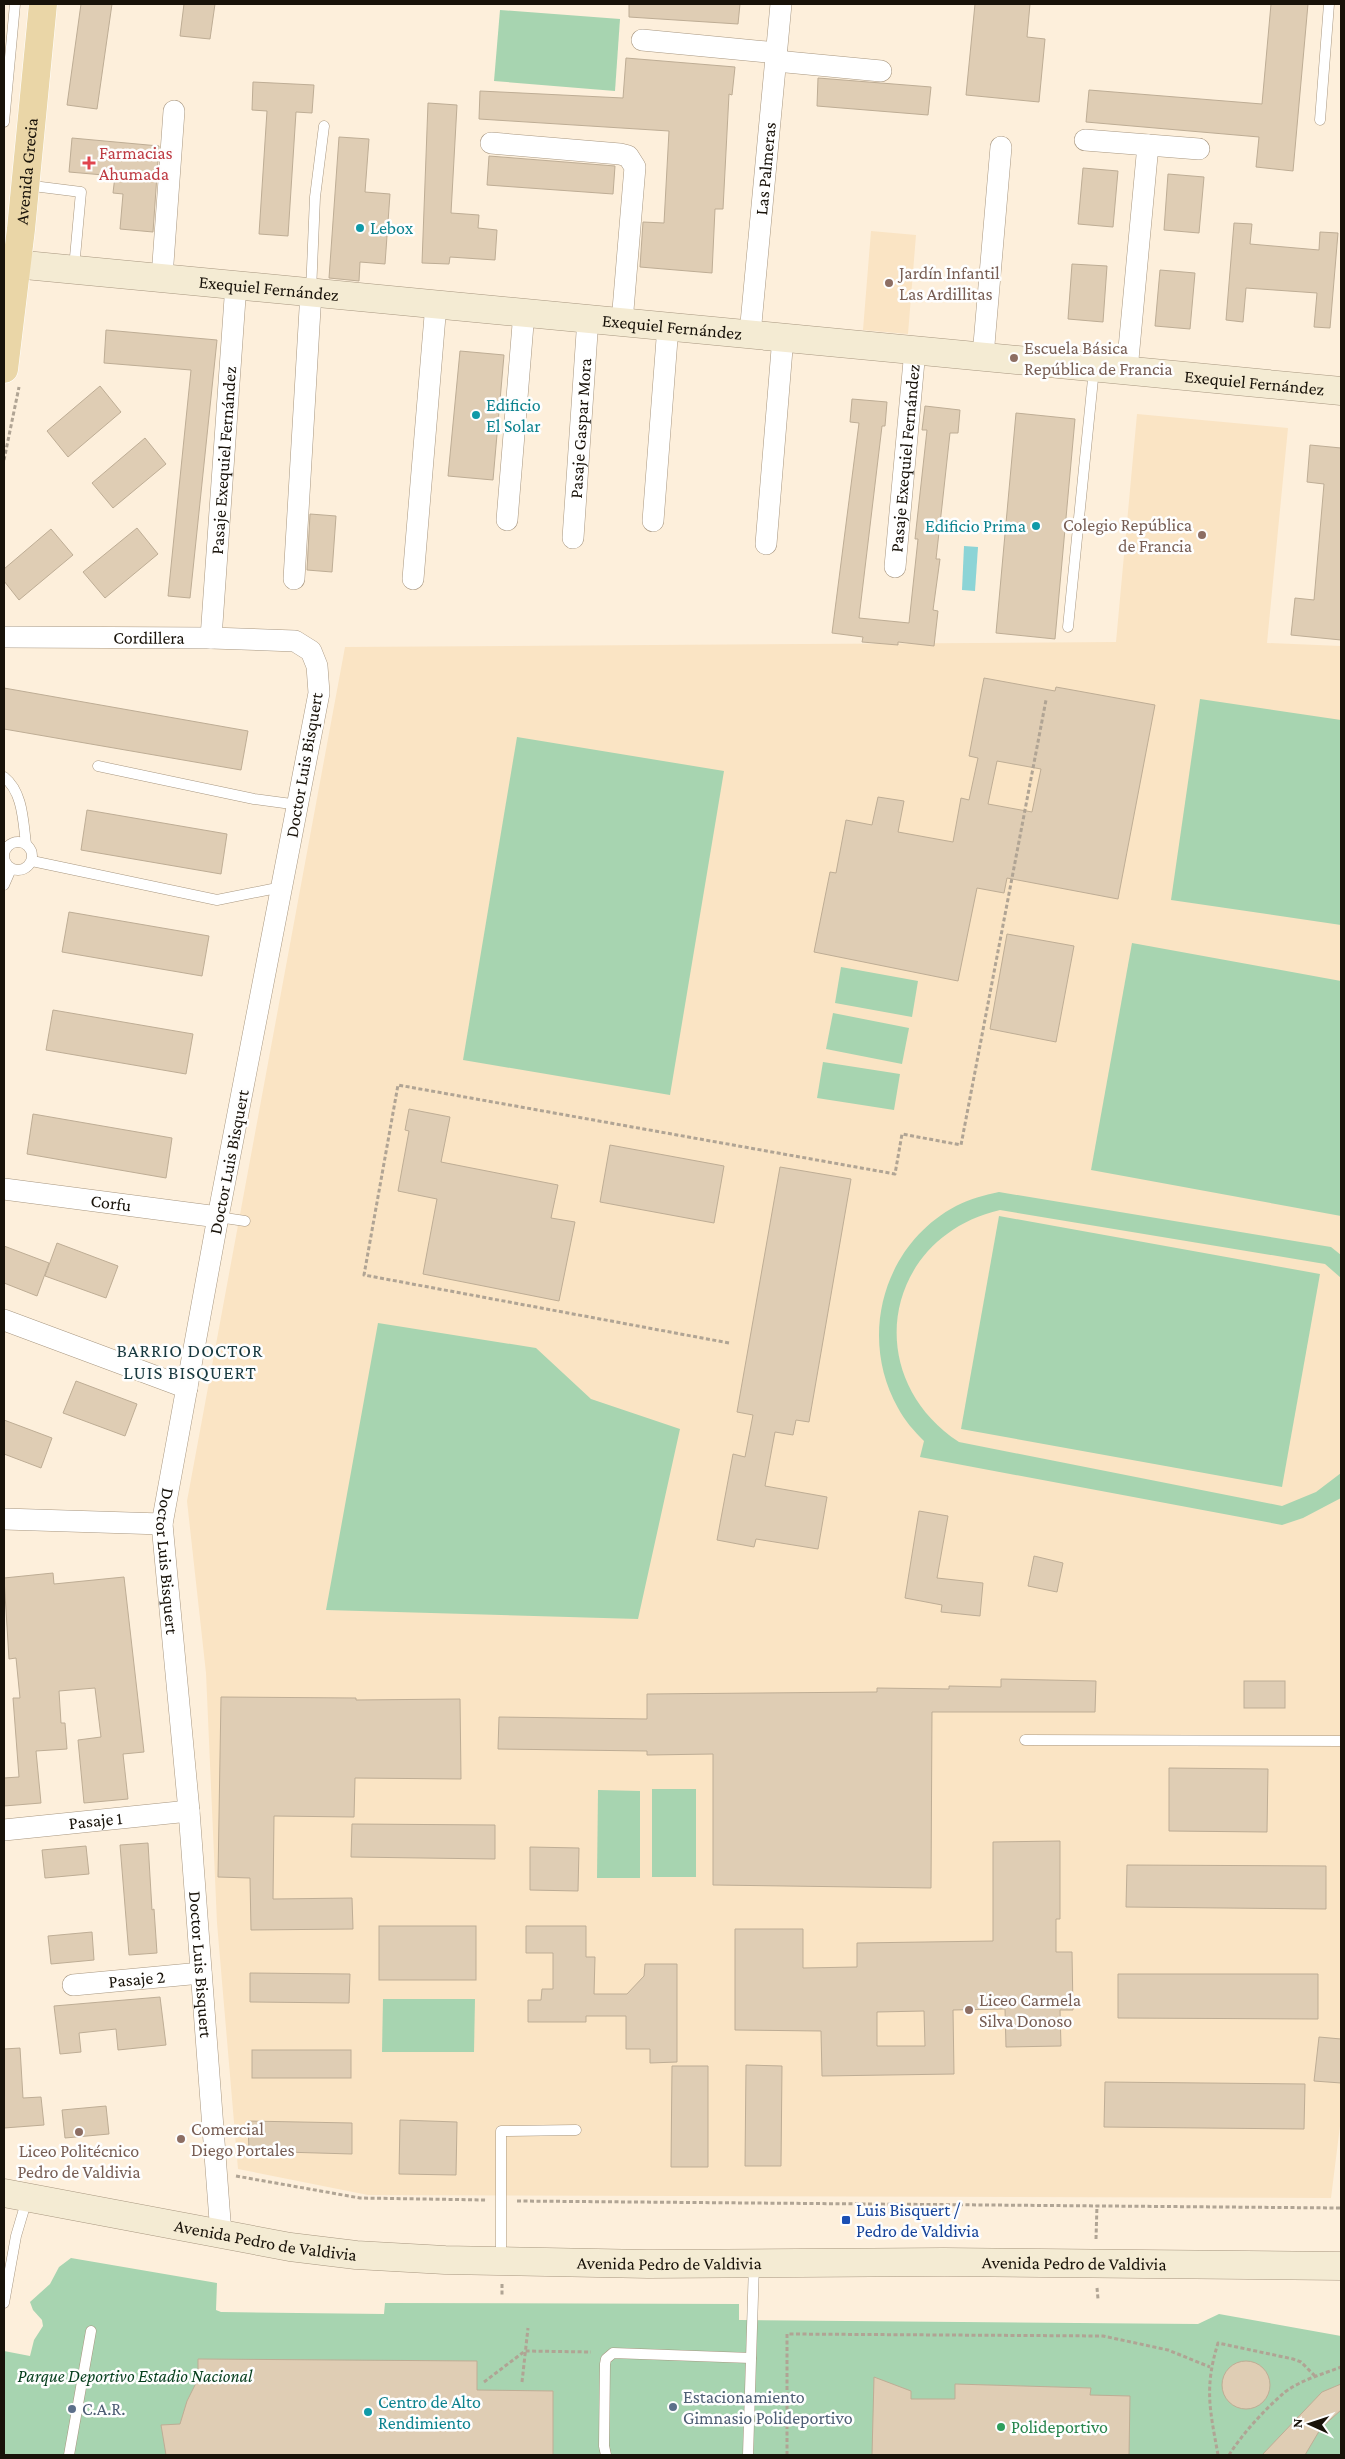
<svg xmlns="http://www.w3.org/2000/svg" width="1345" height="2459" font-family="'Crimson Pro',serif">
<style>
.built{fill:#fae4c4}
.green{fill:#a7d4b0}
.water{fill:#8cd4d6}
.building{fill:#dfcdb4;stroke:#bead95;fill-rule:evenodd}
.lines{fill:none;stroke-linecap:round;stroke-linejoin:round}
.lane-casing{stroke:#a89780;stroke-width:11}
.street-casing{stroke:#a89780;stroke-width:22}
.secondary-casing{stroke:#a89780;stroke-width:29}
.primary-casing{stroke:#fff;stroke-width:29}
.path{stroke:#b0a494;stroke-width:3;stroke-dasharray:4 2.5;stroke-linecap:butt}
.lane{stroke:#fff;stroke-width:10}
.street{stroke:#fff;stroke-width:21}
.secondary{stroke:#f4ebd3;stroke-width:28}
.primary{stroke:#ead6a7;stroke-width:28}
.health-dot{fill:#e0444e;stroke:#fefefe;stroke-width:2}
.culture-dot{fill:#0f9aa8;stroke:#fefefe;stroke-width:2}
.education-dot{fill:#8d6e63;stroke:#fefefe;stroke-width:2}
.transit-dot{fill:#1a4fb4;stroke:#fefefe;stroke-width:2}
.service-dot{fill:#5c6f8a;stroke:#fefefe;stroke-width:2}
.leisure-dot{fill:#2e9e5b;stroke:#fefefe;stroke-width:2}
.labels{text-anchor:middle;dominant-baseline:central;stroke-width:5;stroke-linejoin:round;paint-order:stroke}
.health-label{font-size:18px;fill:#be3a42;stroke:#fefefe;text-anchor:start}
.street-label{font-size:18px;fill:#181209;stroke:#fefefe}
.culture-label{font-size:18px;fill:#0d838f;stroke:#fefefe;text-anchor:start}
.education-label{font-size:18px;fill:#785e54;stroke:#fefefe;text-anchor:start}
.transit-label{font-size:18px;fill:#164399;stroke:#fefefe;text-anchor:start}
.park-label{font-size:18px;font-style:italic;fill:#043d1b;stroke:#fefefe}
.service-label{font-size:18px;fill:#4e5e75;stroke:#fefefe;text-anchor:start}
.leisure-label{font-size:18px;fill:#27864d;stroke:#fefefe;text-anchor:start}
.neighbourhood-label{font-size:19px;letter-spacing:1px;fill:#18393f;stroke:#fefefe}
</style>
<rect width="100%" height="100%" fill="#fdefdb"/>
<g class="built">
<polygon points="871,231 916,235 908,334 863,330"/>
<polygon points="1137,414 1288,428 1267,643 1341,646 1341,2118 1331,2198 368,2195 238,2169 217,1923 206,1673 187,1501 345,647 1116,642"/>
</g>
<g class="green">
<polygon points="500,10 620,19 615,91 494,81"/>
<polygon points="1200,699 1341,720 1341,925 1171,900"/>
<polygon points="517,737 724,771 670,1095 463,1060"/>
<polygon points="1132,943 1341,981 1341,1216 1091,1170"/>
<polygon points="841,967 918,981 912,1017 835,1003"/>
<polygon points="833,1013 909,1028 902,1064 826,1049"/>
<polygon points="823,1062 900,1074 894,1110 817,1098"/>
<path d="M999 1192 1331 1247 1341 1255V1278L1325 1264 1000 1210C884 1237 859 1376 959 1442L1282 1506 1316 1492 1341 1473V1498L1303 1518 1282 1525 920 1457 924 1441C914 1431 905 1421 898 1408 858 1337 883 1245 956 1206 970 1199 984 1195 999 1192Z"/>
<polygon points="999,1216 1320,1274 1282,1487 961,1429"/>
<polygon points="378,1323 536,1348 591,1399 680,1429 638,1619 326,1610"/>
<rect x="652" y="1789" width="44" height="88"/>
<polygon points="598,1790 640,1791 640,1878 597,1878"/>
<polygon points="383,1999 475,1999 474,2052 382,2052"/>
<polygon points="71,2258 217,2283 216,2310 221,2312 384,2314 385,2303 739,2304 739,2320 1198,2324 1219,2314 1341,2336 1341,2455 4,2455 4,2351 30,2356 34,2340 43,2326 42,2320 33,2310 30,2302 50,2284 59,2267"/>
</g>
<polygon class="water" points="964,546 978,547 975,591 962,590"/>
<g class="building">
<polygon points="81,4 112,4 97,109 67,105"/>
<polygon points="184,4 215,4 210,39 180,36"/>
<polygon points="629,4 740,4 738,24 629,17"/>
<polygon points="975,4 1030,4 1027,37 1045,39 1039,102 966,95"/>
<polygon points="1271,4 1308,4 1293,171 1256,167 1259,137 1086,122 1089,90 1262,104"/>
<polygon points="626,58 735,67 732,95 729,94 723,209 715,209 712,273 640,267 643,222 664,223 669,131 479,119 480,91 623,98"/>
<polygon points="818,78 931,87 928,115 817,106"/>
<polygon points="253,82 314,85 312,113 296,112 288,236 259,234 267,111 252,110"/>
<polygon points="428,103 457,105 451,213 479,215 478,228 497,230 495,260 450,257 449,264 422,263"/>
<polygon points="339,137 369,139 365,192 390,194 385,264 360,262 359,281 329,278"/>
<polygon points="72,138 159,146 153,232 120,229 123,194 113,193 115,176 69,172"/>
<polygon points="489,156 615,166 613,194 487,185"/>
<polygon points="1083,168 1118,171 1113,227 1078,224"/>
<polygon points="1168,174 1204,177 1199,233 1164,230"/>
<polygon points="1234,223 1252,224 1250,244 1319,250 1320,232 1338,233 1330,328 1314,327 1317,293 1246,288 1243,322 1226,320"/>
<polygon points="1072,264 1107,266 1103,322 1068,319"/>
<polygon points="1160,270 1195,273 1190,329 1155,326"/>
<polygon points="106,330 217,340 190,598 168,596 191,370 104,363"/>
<polygon points="460,351 504,355 493,480 448,476"/>
<polygon points="100,386 121,412 68,457 47,431"/>
<polygon points="852,399 887,402 885,426 882,426 859,618 909,623 918,539 915,539 927,430 922,430 925,406 960,410 958,433 950,433 942,506 936,559 940,559 933,610 938,611 934,646 898,642 898,645 862,642 863,637 832,633 859,423 850,422"/>
<polygon points="1016,413 1075,419 1055,639 996,633"/>
<polygon points="145,438 166,464 113,508 92,483"/>
<polygon points="1310,445 1341,448 1341,640 1291,635 1295,598 1314,600 1324,484 1307,482"/>
<polygon points="310,514 336,516 332,572 307,570"/>
<polygon points="137,528 158,554 105,598 83,572"/>
<polygon points="51,529 73,555 19,600 4,581 4,569"/>
<path d="M984 678 1055 691 1056 687 1155 705 1118 899 1007 878 1004 893 977 888 958 981 814 952 830 872 836 873 846 820 872 825 878 797 904 801 898 832 953 842 961 798 969 800 978 758 969 756ZM997 761 1041 769 1032 812 988 804Z"/>
<polygon points="4,688 248,731 241,770 4,729"/>
<polygon points="87,810 227,834 221,874 81,850"/>
<polygon points="69,912 209,936 202,976 62,952"/>
<polygon points="1007,934 1074,946 1056,1042 990,1029"/>
<polygon points="53,1010 193,1034 186,1074 46,1050"/>
<polygon points="409,1109 450,1117 441,1162 558,1185 551,1218 575,1222 559,1301 423,1274 437,1199 398,1191 409,1131 405,1130"/>
<polygon points="33,1114 172,1138 166,1178 27,1154"/>
<polygon points="610,1145 724,1166 714,1223 600,1202"/>
<polygon points="780,1167 851,1179 809,1422 796,1420 793,1435 775,1432 765,1486 827,1497 818,1549 756,1539 754,1547 717,1540 733,1454 745,1457 753,1415 737,1412"/>
<polygon points="57,1243 118,1266 106,1298 45,1276"/>
<polygon points="4,1246 49,1263 37,1296 4,1283"/>
<polygon points="76,1381 137,1404 125,1436 63,1413"/>
<polygon points="4,1420 52,1438 41,1468 4,1454"/>
<polygon points="919,1511 948,1516 937,1578 983,1583 980,1616 941,1612 942,1605 905,1598"/>
<polygon points="1034,1556 1063,1563 1057,1592 1028,1586"/>
<polygon points="53,1573 54,1584 124,1577 144,1752 123,1754 128,1799 84,1803 78,1740 101,1737 95,1688 59,1691 61,1723 65,1723 67,1749 36,1751 41,1803 4,1806 4,1778 19,1777 13,1698 20,1698 16,1658 9,1659 4,1578"/>
<polygon points="1001,1679 1096,1681 1095,1712 932,1712 931,1888 713,1885 713,1754 647,1755 647,1751 498,1749 499,1717 647,1719 647,1694 877,1692 877,1688 949,1689 949,1686 1001,1687"/>
<rect x="1244" y="1681" width="41" height="27"/>
<polygon points="221,1697 356,1698 356,1700 460,1699 461,1779 355,1778 354,1817 274,1816 273,1899 352,1898 353,1929 251,1930 250,1878 218,1877"/>
<polygon points="1169,1768 1268,1769 1267,1832 1169,1831"/>
<polygon points="352,1824 495,1825 495,1859 351,1857"/>
<path d="M1060 1841V1919H1056V1952H1072L1073 2010H1060L1061 2046 1006 2047 1005 2009 953 2010 954 2074 822 2076 821 2031 735 2030V1929H803V1968L857 1967V1943L993 1941V1842ZM924 2011 925 2046H877V2012Z"/>
<polygon points="148,1843 152,1910 154,1909 157,1953 129,1955 120,1845"/>
<polygon points="86,1846 89,1874 45,1878 42,1850"/>
<polygon points="530,1847 579,1848 578,1891 530,1890"/>
<polygon points="1127,1865 1326,1866 1326,1909 1126,1907"/>
<rect x="379" y="1926" width="97" height="54"/>
<polygon points="526,1926 586,1926 586,1957 595,1957 594,1994 627,1994 644,1976 645,1964 677,1964 677,2062 650,2063 650,2049 626,2049 626,2016 586,2016 586,2022 528,2022 528,2000 541,2000 542,1989 553,1989 553,1953 526,1953"/>
<polygon points="92,1932 94,1960 51,1964 48,1936"/>
<polygon points="250,1973 350,1974 349,2003 250,2002"/>
<polygon points="1118,1974 1318,1974 1318,2019 1118,2018"/>
<polygon points="160,1997 166,2045 118,2050 116,2029 79,2033 81,2052 60,2054 54,2006"/>
<polygon points="1319,2037 1341,2039 1341,2083 1314,2081"/>
<polygon points="20,2048 23,2098 41,2097 44,2125 4,2128 4,2049"/>
<rect x="252" y="2050" width="99" height="28"/>
<polygon points="746,2065 782,2066 781,2166 745,2166"/>
<polygon points="672,2066 708,2066 708,2167 671,2167"/>
<polygon points="1105,2082 1305,2084 1304,2129 1104,2127"/>
<polygon points="106,2106 109,2134 65,2138 62,2110"/>
<polygon points="400,2120 457,2122 456,2175 399,2174"/>
<polygon points="248,2121 352,2123 352,2154 249,2151"/>
<polygon points="198,2359 477,2361 477,2390 553,2391 553,2455 166,2455 161,2425 180,2424 187,2401 198,2379"/>
<circle cx="1246" cy="2385" r="24"/>
<polygon points="874,2377 911,2391 911,2399 955,2399 955,2384 1091,2388 1090,2395 1130,2396 1129,2455 872,2455"/>
<polygon points="1341,2384 1341,2410 1321,2428 1305,2455 1262,2455 1322,2392"/>
</g>
<g class="lines">
<defs>
<g id="lane">
<polyline points="1320,120 1329,4"/>
<polyline points="4,122 15,4"/>
<polyline points="25,185 81,192 74,268"/>
<polyline points="311,292 315,197 324,126"/>
<polyline points="1068,627 1094,369"/>
<polyline points="98,766 254,799 299,805"/>
<path d="M4 777C23 792 23 821 26 844"/>
<circle cx="18" cy="856" r="14"/>
<polyline points="32,861 217,900 282,887"/>
<polyline points="4,885 11,869"/>
<polyline points="218,1217 245,1221"/>
<polyline points="1025,1740 1341,1741"/>
<polyline points="501,2260 501,2131 576,2130"/>
<polyline points="4,2303 16,2236 27,2199"/>
<polyline points="69,2455 91,2331"/>
<polyline points="606,2455 604,2446 605,2364 606,2359 613,2353 751,2358"/>
<polyline points="748,2455 754,2264"/>
</g>
<g id="street">
<polyline points="642,40 777,53"/>
<polyline points="776,61 881,71"/>
<polyline points="1085,140 1199,149"/>
<polyline points="491,143 620,154 628,156 635,167 622,322"/>
<polyline points="162,277 174,111"/>
<path id="s1" d="M750 334 781 4"/>
<polyline points="983,356 1001,147"/>
<polyline points="1127,370 1148,145"/>
<polyline points="507,520 524,312"/>
<polyline points="653,521 668,326"/>
<path id="s2" d="M573 538 588 318"/>
<polyline points="766,544 783,337"/>
<path id="s3" d="M895 567 915 350"/>
<polyline points="294,579 311,292"/>
<polyline points="413,579 436,304"/>
<path id="s4" d="M4 637 211 638 295 641 311 651 317 666 319 693 218 1217 162 1524 189 1811 221 2234"/>
<path id="s5" d="M211 638 236 284"/>
<path id="s6" d="M4 1189 218 1217"/>
<polyline points="4,1320 187,1388"/>
<polyline points="4,1519 162,1524"/>
<path id="s7" d="M4 1830 189 1811"/>
<path id="s8" d="M73 1985 201 1973"/>
</g>
<g id="secondary">
<path id="s9" d="M4 263 1341 391"/>
<path id="s10" d="M4 2193 290 2247 356 2255 445 2260 648 2264 944 2262 1341 2266"/>
</g>
<g id="primary">
<path id="s11" d="M4 369 21 229 43 4"/>
</g>
</defs>
<use href="#lane" class="lane-casing"/>
<use href="#street" class="street-casing"/>
<use href="#secondary" class="secondary-casing"/>
<use href="#primary" class="primary-casing"/>
<g class="path">
<polyline points="4,460 19,387"/>
<polyline points="729,1343 364,1275 398,1085 895,1174 902,1134 961,1145 1046,700"/>
<polyline points="236,2176 360,2198 486,2200"/>
<polyline points="517,2201 1341,2208"/>
<polyline points="1096,2239 1097,2205"/>
<polyline points="502,2284 502,2296"/>
<polyline points="1097,2288 1098,2299"/>
<polyline points="484,2382 525,2351 591,2352"/>
<polyline points="522,2382 528,2328"/>
<polyline points="787,2455 787,2334 1103,2336 1168,2350 1210,2367"/>
<path d="M1218 2455C1210 2410 1204 2388 1218 2343L1293 2359 1301 2362 1315 2376"/>
<path d="M1229 2455C1243 2433 1265 2409 1285 2392 1301 2380 1323 2374 1341 2367"/>
</g>
<use href="#lane" class="lane"/>
<use href="#street" class="street"/>
<use href="#secondary" class="secondary"/>
<use href="#primary" class="primary"/>
</g>
<path class="health-dot" d="M86.5 155.5h5v5h5v5h-5v5h-5v-5h-5v-5h5z"/>
<g class="culture-dot">
<circle cx="360" cy="228" r="5"/>
<circle cx="476" cy="415" r="5"/>
<circle cx="1036" cy="526" r="5"/>
<circle cx="368" cy="2412" r="5"/>
</g>
<g class="education-dot">
<circle cx="889" cy="283" r="5"/>
<circle cx="1014" cy="358" r="5"/>
<circle cx="1202" cy="535" r="5"/>
<circle cx="969" cy="2010" r="5"/>
<circle cx="79" cy="2132" r="5"/>
<circle cx="181" cy="2139" r="5"/>
</g>
<rect class="transit-dot" x="841" y="2215" width="10" height="10" rx="2.5"/>
<g class="service-dot">
<circle cx="673" cy="2407" r="5"/>
<circle cx="72" cy="2409" r="5"/>
</g>
<circle class="leisure-dot" cx="1001" cy="2427" r="5"/>
<g class="labels">
<g class="health-label">
<text x="99" y="153">Farmacias<tspan x="99" dy="21">Ahumada</tspan></text>
</g>
<g class="street-label">
<text stroke="none"><textPath href="#s1" startOffset="166">Las Palmeras</textPath></text>
<text stroke="none"><textPath href="#s11" startOffset="199">Avenida Grecia</textPath></text>
<text stroke="none"><textPath href="#s9" startOffset="266">Exequiel Fernández</textPath></text>
<text stroke="none"><textPath href="#s9" startOffset="671">Exequiel Fernández</textPath></text>
<text stroke="none"><textPath href="#s9" startOffset="1256">Exequiel Fernández</textPath></text>
<text stroke="none"><textPath href="#s2" startOffset="110">Pasaje Gaspar Mora</textPath></text>
<text stroke="none"><textPath href="#s3" startOffset="109">Pasaje Exequiel Fernández</textPath></text>
<text stroke="none"><textPath href="#s5" startOffset="178">Pasaje Exequiel Fernández</textPath></text>
<text stroke="none"><textPath href="#s4" startOffset="145">Cordillera</textPath></text>
<text transform="translate(304 765) rotate(-80)">Doctor Luis Bisquert</text>
<text transform="translate(229 1162) rotate(-79)">Doctor Luis Bisquert</text>
<text stroke="none"><textPath href="#s6" startOffset="108">Corfu</textPath></text>
<text stroke="none"><textPath href="#s4" startOffset="1236">Doctor Luis Bisquert</textPath></text>
<text stroke="none"><textPath href="#s7" startOffset="92">Pasaje 1</textPath></text>
<text stroke="none"><textPath href="#s4" startOffset="1641">Doctor Luis Bisquert</textPath></text>
<text stroke="none"><textPath href="#s8" startOffset="64">Pasaje 2</textPath></text>
<text stroke="none"><textPath href="#s10" startOffset="266">Avenida Pedro de Valdivia</textPath></text>
<text stroke="none"><textPath href="#s10" startOffset="671">Avenida Pedro de Valdivia</textPath></text>
<text stroke="none"><textPath href="#s10" startOffset="1076">Avenida Pedro de Valdivia</textPath></text>
</g>
<g class="culture-label">
<text x="370" y="228">Lebox</text>
<text x="486" y="405">Edificio<tspan x="486" dy="21">El Solar</tspan></text>
<text x="1026" y="526" text-anchor="end">Edificio Prima</text>
<text x="378" y="2402">Centro de Alto<tspan x="378" dy="21">Rendimiento</tspan></text>
</g>
<g class="education-label">
<text x="899" y="273">Jardín Infantil<tspan x="899" dy="21">Las Ardillitas</tspan></text>
<text x="1024" y="348">Escuela Básica<tspan x="1024" dy="21">República de Francia</tspan></text>
<text x="1192" y="525" text-anchor="end">Colegio República<tspan x="1192" dy="21">de Francia</tspan></text>
<text x="979" y="2000">Liceo Carmela<tspan x="979" dy="21">Silva Donoso</tspan></text>
<text x="191" y="2129">Comercial<tspan x="191" dy="21">Diego Portales</tspan></text>
<text x="79" y="2151" text-anchor="middle">Liceo Politécnico<tspan x="79" dy="21">Pedro de Valdivia</tspan></text>
</g>
<g class="transit-label">
<text x="856" y="2210">Luis Bisquert /<tspan x="856" dy="21">Pedro de Valdivia</tspan></text>
</g>
<g class="park-label">
<text x="135" y="2376">Parque Deportivo Estadio Nacional</text>
</g>
<g class="service-label">
<text x="683" y="2397">Estacionamiento<tspan x="683" dy="21">Gimnasio Polideportivo</tspan></text>
<text x="82" y="2409">C.A.R.</text>
</g>
<g class="leisure-label">
<text x="1011" y="2427">Polideportivo</text>
</g>
<g class="neighbourhood-label">
<text x="190" y="1350">BARRIO DOCTOR<tspan x="190" dy="22">LUIS BISQUERT</tspan></text>
</g>
</g>
<rect width="1345" height="2459" fill="none" stroke="#181209" stroke-width="10"/>
<g transform="translate(1310 2424) rotate(273)" stroke="#fefefe" stroke-width="4" paint-order="stroke">
<path d="M0-4L9 19L0 12L-9 19Z" fill="#181209"/>
<text y="-8" font-size="14" font-weight="bold" text-anchor="middle" fill="#181209">N</text>
</g>
</svg>
